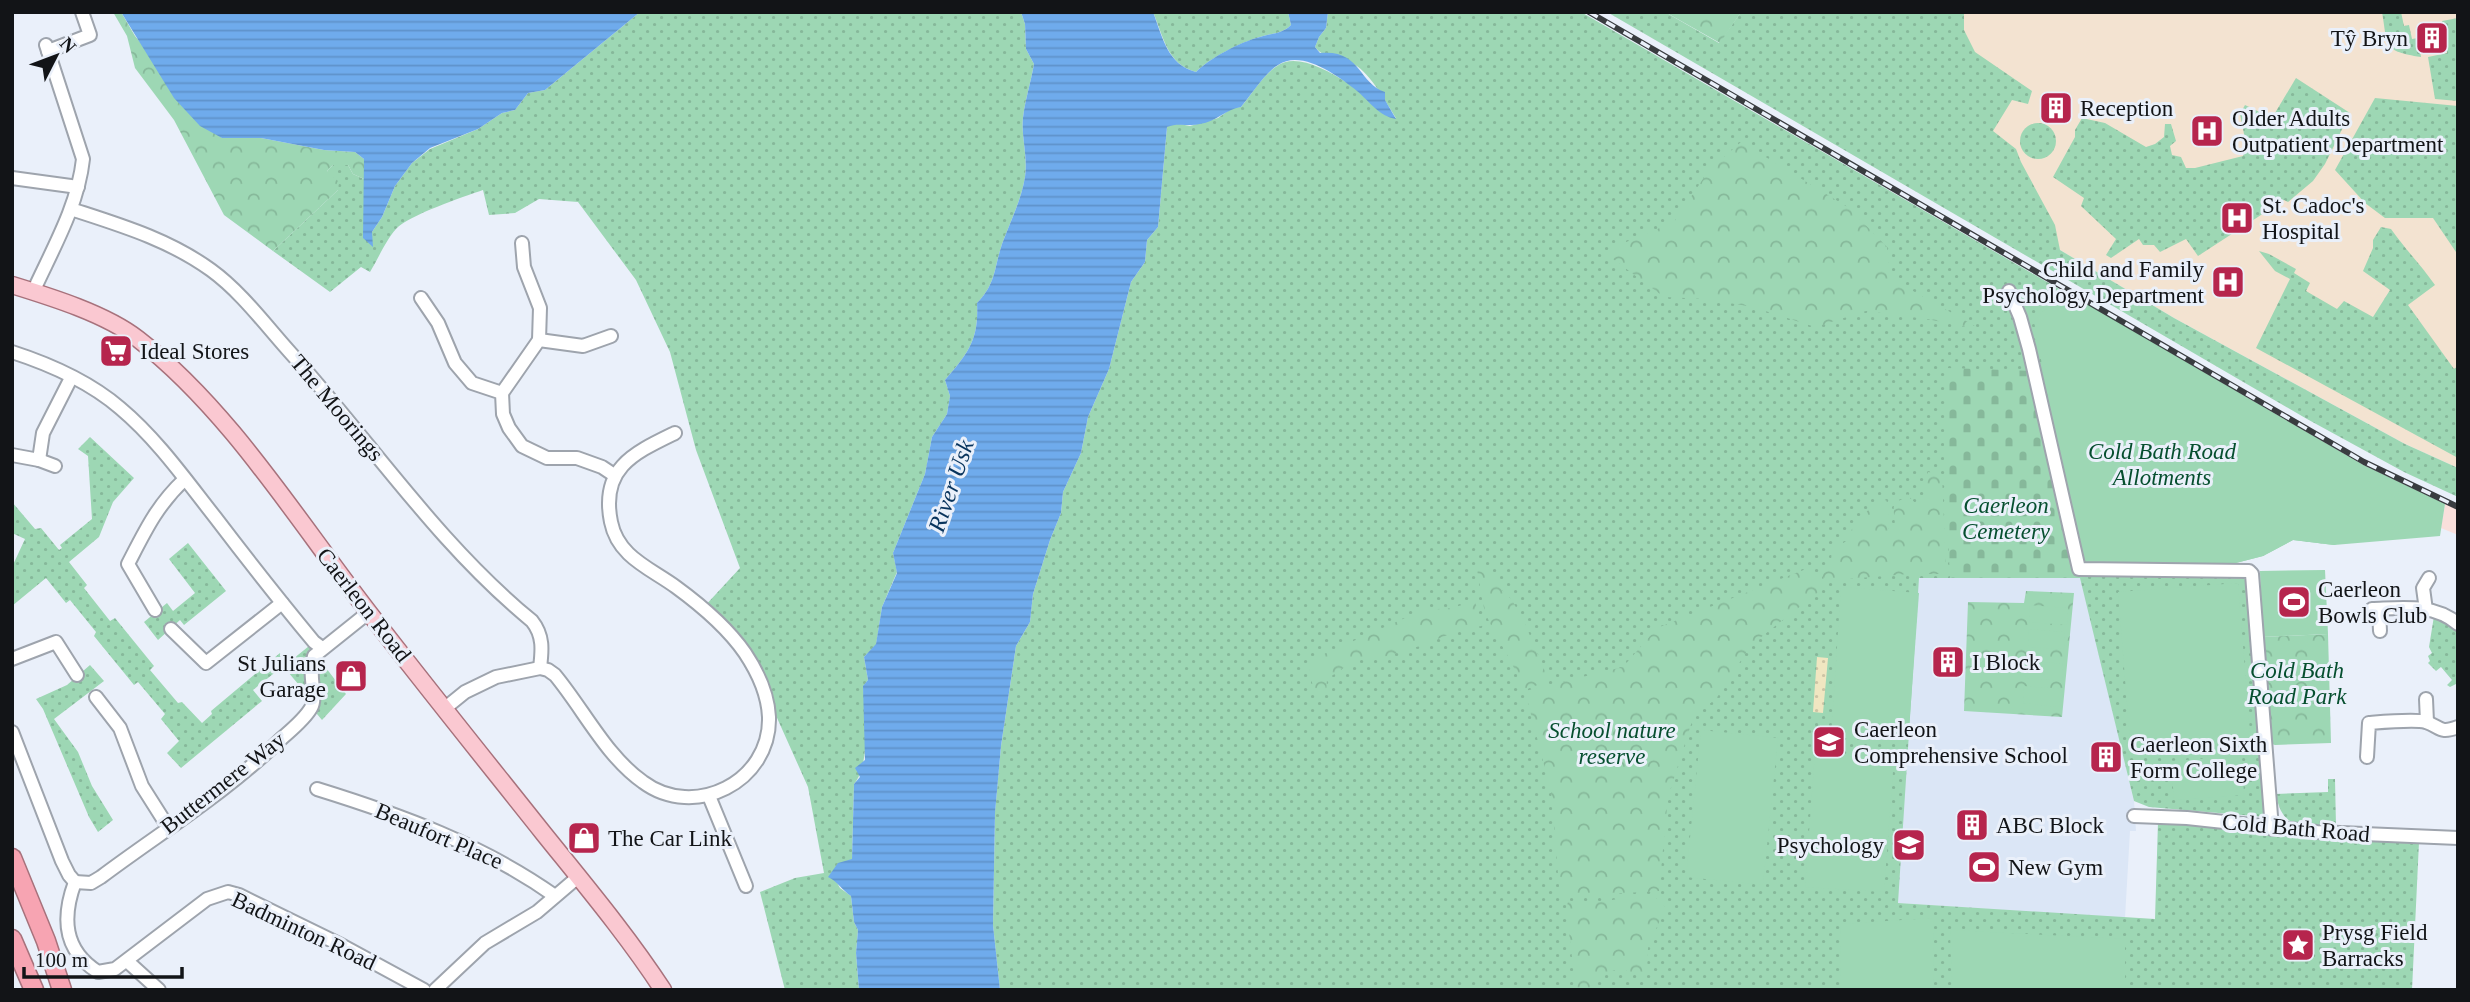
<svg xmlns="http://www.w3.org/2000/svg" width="2470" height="1002" font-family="'Times New Roman',serif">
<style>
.commercial{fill:#f9dfdb}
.built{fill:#dbe6f6}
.medical{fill:#f3e3d1}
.grass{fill:url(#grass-dots)}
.forest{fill:url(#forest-crowns)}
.sand{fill:url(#sand-dots)}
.cemetery{fill:url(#cemetery-stones)}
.garden{fill:#9dd7b4}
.water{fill:url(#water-rules)}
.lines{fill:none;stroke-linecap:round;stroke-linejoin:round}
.minor-casing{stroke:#9ea4ad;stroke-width:16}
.major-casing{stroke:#a7727c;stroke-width:19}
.highway-casing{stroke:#a7727c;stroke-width:21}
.minor{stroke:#fff;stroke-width:12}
.major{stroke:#fac8d1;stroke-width:16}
.highway{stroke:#f7a4b2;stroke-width:18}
.rail-casing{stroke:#393c40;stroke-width:6}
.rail{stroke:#eaf0fa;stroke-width:3.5;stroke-dasharray:10;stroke-linecap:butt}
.labels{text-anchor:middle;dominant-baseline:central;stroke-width:6;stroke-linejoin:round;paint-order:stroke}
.poi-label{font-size:23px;fill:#121417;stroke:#eaf0fa;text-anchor:start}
.street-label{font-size:23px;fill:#121417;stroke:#eaf0fa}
.park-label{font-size:23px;font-style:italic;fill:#064f2f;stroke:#eaf0fa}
.water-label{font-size:24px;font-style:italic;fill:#08345d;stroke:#eaf0fa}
</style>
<defs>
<pattern id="grass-dots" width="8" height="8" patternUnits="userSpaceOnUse" patternTransform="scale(1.75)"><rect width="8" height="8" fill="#9dd7b4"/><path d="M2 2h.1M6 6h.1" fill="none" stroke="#86b89a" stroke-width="1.8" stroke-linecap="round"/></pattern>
<pattern id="forest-crowns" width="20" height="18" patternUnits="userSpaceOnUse" patternTransform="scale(1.75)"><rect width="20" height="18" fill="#9dd7b4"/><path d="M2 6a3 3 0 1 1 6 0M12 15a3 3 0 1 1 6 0" fill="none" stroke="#86b89a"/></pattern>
<pattern id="sand-dots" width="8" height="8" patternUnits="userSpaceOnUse" patternTransform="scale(1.75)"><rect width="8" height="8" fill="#f0e6c1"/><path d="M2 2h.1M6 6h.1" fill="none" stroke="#cdc4a5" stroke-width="1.8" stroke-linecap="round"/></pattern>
<pattern id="cemetery-stones" width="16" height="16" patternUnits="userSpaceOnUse" patternTransform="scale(1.75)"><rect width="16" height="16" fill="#9dd7b4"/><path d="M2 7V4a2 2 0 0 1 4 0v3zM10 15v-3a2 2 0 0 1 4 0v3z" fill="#86b89a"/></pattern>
<pattern id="water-rules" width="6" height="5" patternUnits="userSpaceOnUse" patternTransform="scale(1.75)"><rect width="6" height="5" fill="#6fabec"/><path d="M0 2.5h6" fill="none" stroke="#5f92ca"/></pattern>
</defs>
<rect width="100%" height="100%" fill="#eaf0fa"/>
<polygon class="commercial" points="2445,504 2458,509 2458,535 2441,528"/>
<polygon class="built" points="1919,578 2081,578 2134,801 2136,831 2130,831 2125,918 1898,903 1623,667"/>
<polygon class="medical" points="1741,12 2458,12 2458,468 2405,444 2174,318 2060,250 2058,246"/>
<g class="grass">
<path d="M640 12H1021L1025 24 1026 49 1034 64C1031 82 1025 100 1023 118 1021 136 1028 156 1025 177 1021 201 1010 222 1002 244 994 268 996 284 977 303 979 340 968 353 945 380L950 396 947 414 932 437 925 474 893 553 897 572 882 607 876 645 864 657 868 680 863 687C867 711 870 766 854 784L852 860 836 881 840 888 851 896 854 922 858 930 856 953 859 990H785L760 892 795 878 824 873 808 787 765 691 745 654 703 608 740 568 696 450 670 352 636 280 578 202 539 199 515 213 489 215 483 190C463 197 409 215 396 229 386 240 378 259 370 272L361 267 330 292 273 251 338 190 327 171 333 165H348L353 174 364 179V201L372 232 382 217 395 186 412 163 430 149 478 129 502 113 515 110 528 93 545 90Z"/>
<path d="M1153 12H1288L1291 25C1282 34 1272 33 1260 37 1241 42 1210 58 1196 72 1167 64 1164 38 1153 12Z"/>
<path d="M1328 12H1581L2363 465 2445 504 2334 545 2293 540 2263 556 2228 565 2244 578 2249 587 2265 817 2149 807 2134 801 2080 578H1919L1898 903 2155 919 2158 822 2419 842 2412 990H1000L993 925 995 812 1001 746 1016 646 1030 622 1033 594 1050 540 1061 513 1063 492 1081 453 1088 417 1109 369 1131 282 1145 262 1147 240 1158 227 1167 127 1174 123 1190 126 1218 118 1232 108 1241 107C1252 94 1263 75 1277 66 1307 44 1371 101 1396 118 1387 104 1370 73 1355 65 1342 59 1324 59 1315 47L1319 37 1326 28Z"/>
<polygon points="1607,12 1665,12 1719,43 1741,12 1964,12 1964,30 1975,52 2032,91 2028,104 2012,100 1993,131 2016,149 2021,162 2055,225 2060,250 2174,318 2405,444 2458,468 2458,497 2404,472 2307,419"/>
<path d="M2382 12H2401L2404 26 2409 25 2412 39 2418 38 2421 57C2383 51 2388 47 2382 12Z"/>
<polygon points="2458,18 2458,101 2435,99 2428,57 2447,53 2442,21"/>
<polygon points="2296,78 2350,113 2325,164 2313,181 2288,202 2284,200 2198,256 2186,239 2160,252 2154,245 2143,245 2139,239 2111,258 2106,255 2116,239 2081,206 2084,198 2053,177 2075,137 2075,130 2082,118 2105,123 2146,147 2155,144 2164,137 2165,124 2171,124 2176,141 2170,146 2172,155 2181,157 2186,168 2195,168 2243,156 2245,139 2240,114 2245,105 2272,118"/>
<polygon points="2375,98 2458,106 2458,255 2433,218 2385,218 2365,203 2335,170"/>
<circle cx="2038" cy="141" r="18"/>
<path d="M2381 227 2391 229C2405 249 2421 265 2435 285L2408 305 2454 369 2458 366V458L2256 348 2290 279 2275 271 2259 251 2269 254 2296 269 2294 273 2310 283 2306 291 2337 309 2344 301 2373 317 2390 290 2363 271 2373 248V240Z"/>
<polygon points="90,437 134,478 113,502 99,537 69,562 87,585 84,588 110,621 115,618 154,666 150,670 178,703 182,702 202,723 212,714 211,711 280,653 288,663 314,642 322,648 323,664 346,694 322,720 312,708 304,691 283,666 253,690 262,701 181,768 167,753 179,741 161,719 165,714 138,682 134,685 94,636 96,632 70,600 66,603 46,578 12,606 12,567 25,539 12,533 12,502 35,529 41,528 59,550 62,548 60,545 92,519 88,456 78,449"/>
<polygon points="188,543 226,591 184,625 180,620 158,640 144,622 167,603 173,611 195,593 169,559"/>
<polygon points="2434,616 2451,623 2458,631 2458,683 2450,687 2447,685 2452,680 2441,667 2436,671 2428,663 2430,661 2428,656 2432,653 2429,647"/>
<polygon points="90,665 104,681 54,719 78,752 92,786 113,820 98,832 89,817 43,709 36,699 67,685"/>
<path d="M2328 779H2335L2336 826C2306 826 2282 832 2276 794L2328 792Z"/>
</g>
<g class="forest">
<polygon points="113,12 121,12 135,36 222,138 261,138 324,150 355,152 364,159 364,179 353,174 348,165 333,165 327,171 339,182 338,190 273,251 224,215 174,120 135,68 127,36"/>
<polygon points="1665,12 1741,12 1720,43"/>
<polygon points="1741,142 1849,208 1887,247 1890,278 1982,330 1927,319 1866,311 1815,327 1753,307 1706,299 1664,297 1609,256 1619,245 1674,222 1709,170"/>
<path d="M1928 472 1942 474 1946 574H1908L1824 581 1822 574 1831 560 1832 550 1848 540C1853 520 1868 508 1886 500L1889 507 1888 533H1893C1898 522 1891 513 1895 502L1906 498 1907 494 1915 503 1922 502 1927 496 1925 481Z"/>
<path d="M1484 567 1490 568 1498 586 1512 600 1525 624 1549 681 1523 690C1515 664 1499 643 1488 619 1481 604 1481 586 1477 570Z"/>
<polygon points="1806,569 1825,587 1751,645 1716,699 1694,715 1668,797 1659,891 1560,897 1551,792 1525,691 1623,667 1657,628"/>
<polygon points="2026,591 2074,593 2062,717 1964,711 1968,602 2024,603"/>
<polygon points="1475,601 1482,626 1462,629 1423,645 1387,656 1354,661 1327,679 1326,694 1322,695 1313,688 1309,665 1313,659 1423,610 1452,608"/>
<polygon points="2328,634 2331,743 2275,745 2269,743 2262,637"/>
<polygon points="1648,894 1662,901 1665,908 1648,948 1647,972 1645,976 1620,969 1600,974 1595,981 1594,990 1576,990 1566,908 1568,902 1600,902"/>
</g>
<polygon class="sand" points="1817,657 1828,658 1823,713 1813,712"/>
<polygon class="cemetery" points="1946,368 2034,371 2081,578 1950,578 1944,453"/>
<g class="garden">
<polygon points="2063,290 2363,465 2445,504 2440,536 2334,545 2293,540 2263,556 2228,565 2079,569 2034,321"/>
<polygon points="2325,570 2328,634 2262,637 2260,571"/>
<polygon points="2238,583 2251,745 2131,754 2118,592"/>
<polygon points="1841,587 1919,593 1908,742 1831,737"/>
<polygon points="2030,605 2068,608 2067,625 2029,622"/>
<polygon points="2029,629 2065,632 2064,649 2028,647"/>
<polygon points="2026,660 2063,664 2062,681 2025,678"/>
<polygon points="2024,686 2061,689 2059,707 2023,703"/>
<polygon points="1701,730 1778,738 1763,885 1686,877"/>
<polygon points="1815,752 1894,758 1884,892 1805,887"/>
<polygon points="2242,756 2244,795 2174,800 2171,761"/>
<polygon points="1933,918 1934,990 1841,990 1840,924"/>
<polygon points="1950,930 2125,939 2125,990 1952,990"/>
</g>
<g class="water">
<polygon points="121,12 640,12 545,90 528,93 515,110 502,113 478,129 430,148 412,163 395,186 382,217 372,232 373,247 363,238 364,159 355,152 324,150 261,138 222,138 200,126 174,98"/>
<path d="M1021 12H1153C1163 38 1167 64 1196 72 1210 58 1240 42 1260 37 1272 33 1282 34 1291 25L1288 12H1328L1326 28 1319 37 1315 47 1320 53C1361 49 1358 83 1385 92V100L1396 119C1379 116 1370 102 1357 91 1338 76 1302 49 1278 65 1265 73 1251 95 1241 107 1226 109 1216 122 1200 124 1189 127 1178 122 1167 127L1158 227 1147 240 1145 262 1131 282 1109 369 1088 417 1081 453 1063 492 1061 513 1050 540 1033 594 1030 622 1016 646 1001 746 995 813 993 925 1000 990H859L856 953 858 930 854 922 851 896C842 890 837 881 828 877L838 863 852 859 854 784 860 777 855 768 865 760 863 686 868 680 864 657 876 644 882 607 897 573 893 553 925 474 932 437 947 414 950 396 945 380C968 353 979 340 977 303 996 284 994 268 1002 244 1010 222 1021 201 1025 177 1028 156 1021 136 1023 118 1025 100 1031 82 1034 64L1026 49 1025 24Z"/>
</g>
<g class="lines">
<defs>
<g id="minor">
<polyline points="48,51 90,35 82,12"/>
<polyline points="12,178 78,187"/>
<path d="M71 209C120 225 168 239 211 270 240 291 264 323 288 350 370 441 437 543 532 621 544 636 542 651 540 668"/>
<polyline points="522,243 524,267 540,308 539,340"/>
<polyline points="2009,291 2020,317 2029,349 2079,569 2249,571 2252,574 2272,829"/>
<path d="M33 292C52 250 78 206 83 159L46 45"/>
<polyline points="421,298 438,323 455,363 472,383 502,393 503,414 509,428 522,446 547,458 577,458 602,467 614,475"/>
<path d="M12 352C49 364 91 383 120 408 157 439 185 479 215 517 247 559 280 601 314 642L322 648"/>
<polyline points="502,393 539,340 583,346 611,336"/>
<polyline points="12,455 39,460 43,433 71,378"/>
<polyline points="39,460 55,466"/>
<path d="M2372 609C2401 608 2434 603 2458 624"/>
<polyline points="2379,609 2380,631"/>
<path d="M155 610 128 564C145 531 157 505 185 479"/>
<polyline points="2426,610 2423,588 2429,578"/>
<polyline points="171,629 206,663 282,603"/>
<polyline points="12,659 56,642 77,675"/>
<polyline points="96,697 120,728 142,786 168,827"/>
<polyline points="2426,699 2427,722"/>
<path d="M444 709 465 692 496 677 540 668 548 670 555 675C584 710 606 756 643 782 694 820 771 782 769 717 768 695 757 671 745 653 727 627 702 606 676 587 650 568 618 557 611 522 600 468 634 453 675 433"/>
<polyline points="12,732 62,861 69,875 75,882"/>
<path d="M2367 757 2369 723C2382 722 2416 719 2426 722 2441 727 2439 734 2458 727"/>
<path d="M317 789C401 815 483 845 555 896"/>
<polyline points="709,796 746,886"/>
<polyline points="2134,816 2187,818 2317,832 2458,838"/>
<path d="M75 882C62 917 63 950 98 972L115 969 207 899 228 892 239 895 341 945 424 990"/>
<path d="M75 882 91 883 101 877C161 832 227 792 281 739 291 730 304 720 311 708 318 696 307 675 314 656L369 612"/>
<polyline points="127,961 159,990"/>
<polyline points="435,990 485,943 537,912 578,877"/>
</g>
<path id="major" d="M12 285C51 297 106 314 138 339 230 410 299 523 370 614 427 688 486 761 544 834 585 885 627 935 663 990"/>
<g id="highway">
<polyline points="12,858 46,941 62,990"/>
<polyline points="12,939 34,990"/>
</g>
</defs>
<use href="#minor" class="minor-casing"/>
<use href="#major" class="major-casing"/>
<use href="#highway" class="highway-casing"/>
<use href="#minor" class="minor"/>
<use href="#major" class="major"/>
<use href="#highway" class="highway"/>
<defs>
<polyline id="rail" points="1589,12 2364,462 2458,507"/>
</defs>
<use href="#rail" class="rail-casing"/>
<use href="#rail" class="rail"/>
</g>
<defs>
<symbol id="building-square" viewBox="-11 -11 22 22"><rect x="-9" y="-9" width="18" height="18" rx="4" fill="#b6254d" stroke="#eaf0fa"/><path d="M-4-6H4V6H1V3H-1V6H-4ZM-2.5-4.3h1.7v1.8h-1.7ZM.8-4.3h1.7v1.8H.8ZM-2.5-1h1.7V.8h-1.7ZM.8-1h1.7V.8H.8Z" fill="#fff"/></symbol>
<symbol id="hospital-square" viewBox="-11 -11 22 22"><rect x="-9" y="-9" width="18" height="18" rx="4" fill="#b6254d" stroke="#eaf0fa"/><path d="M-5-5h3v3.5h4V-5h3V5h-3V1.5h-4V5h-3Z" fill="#fff"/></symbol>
<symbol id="supermarket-square" viewBox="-11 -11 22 22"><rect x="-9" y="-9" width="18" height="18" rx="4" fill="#b6254d" stroke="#eaf0fa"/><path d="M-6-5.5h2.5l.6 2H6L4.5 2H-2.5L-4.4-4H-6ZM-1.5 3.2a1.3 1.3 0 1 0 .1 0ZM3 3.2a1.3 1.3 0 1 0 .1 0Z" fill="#fff"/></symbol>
<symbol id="stadium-square" viewBox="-11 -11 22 22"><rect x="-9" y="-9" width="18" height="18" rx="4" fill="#b6254d" stroke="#eaf0fa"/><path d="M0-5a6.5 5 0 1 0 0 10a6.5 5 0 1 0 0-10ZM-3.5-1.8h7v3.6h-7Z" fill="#fff"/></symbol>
<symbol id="shop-square" viewBox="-11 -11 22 22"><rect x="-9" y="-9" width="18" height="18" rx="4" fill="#b6254d" stroke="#eaf0fa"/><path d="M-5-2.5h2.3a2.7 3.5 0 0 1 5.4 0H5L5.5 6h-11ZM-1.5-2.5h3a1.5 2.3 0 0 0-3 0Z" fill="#fff"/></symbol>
<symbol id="school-square" viewBox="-11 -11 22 22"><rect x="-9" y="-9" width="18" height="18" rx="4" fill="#b6254d" stroke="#eaf0fa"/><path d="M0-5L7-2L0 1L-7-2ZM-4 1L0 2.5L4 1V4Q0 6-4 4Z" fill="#fff"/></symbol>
<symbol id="sight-square" viewBox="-11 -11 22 22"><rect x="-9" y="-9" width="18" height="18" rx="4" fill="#b6254d" stroke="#eaf0fa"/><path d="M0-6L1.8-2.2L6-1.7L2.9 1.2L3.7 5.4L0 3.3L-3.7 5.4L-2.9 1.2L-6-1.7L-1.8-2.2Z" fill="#fff"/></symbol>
</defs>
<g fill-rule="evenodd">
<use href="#building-square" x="2413" y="19" width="38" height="38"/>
<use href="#building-square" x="2037" y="89" width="38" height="38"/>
<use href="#hospital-square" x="2188" y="112" width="38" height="38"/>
<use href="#hospital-square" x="2218" y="199" width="38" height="38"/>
<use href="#hospital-square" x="2209" y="263" width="38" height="38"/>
<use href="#supermarket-square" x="97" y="332" width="38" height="38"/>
<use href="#stadium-square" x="2275" y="583" width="38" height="38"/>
<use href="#building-square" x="1929" y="643" width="38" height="38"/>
<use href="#shop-square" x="332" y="657" width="38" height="38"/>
<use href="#school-square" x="1810" y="723" width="38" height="38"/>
<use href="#building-square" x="2087" y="738" width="38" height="38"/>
<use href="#building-square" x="1953" y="806" width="38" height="38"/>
<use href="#shop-square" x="565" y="819" width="38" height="38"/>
<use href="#school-square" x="1890" y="826" width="38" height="38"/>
<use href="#stadium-square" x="1965" y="848" width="38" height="38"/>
<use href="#sight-square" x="2279" y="926" width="38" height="38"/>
</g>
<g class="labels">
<g class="poi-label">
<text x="2408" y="38" text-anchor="end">Tŷ Bryn</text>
<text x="2080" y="108">Reception</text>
<text x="2232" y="118">Older Adults<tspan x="2232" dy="26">Outpatient Department</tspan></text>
<text x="2262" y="205">St. Cadoc's<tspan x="2262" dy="26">Hospital</tspan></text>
<text x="2204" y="269" text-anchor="end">Child and Family<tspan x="2204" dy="26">Psychology Department</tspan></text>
<text x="140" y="351">Ideal Stores</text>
<text x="2318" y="589">Caerleon<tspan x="2318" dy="26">Bowls Club</tspan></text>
<text x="1972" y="662">I Block</text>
<text x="326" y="663" text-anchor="end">St Julians<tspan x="326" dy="26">Garage</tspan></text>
<text x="1854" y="729">Caerleon<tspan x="1854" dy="26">Comprehensive School</tspan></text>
<text x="2130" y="744">Caerleon Sixth<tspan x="2130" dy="26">Form College</tspan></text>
<text x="1996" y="825">ABC Block</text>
<text x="608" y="838">The Car Link</text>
<text x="1884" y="845" text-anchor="end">Psychology</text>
<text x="2008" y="867">New Gym</text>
<text x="2322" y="932">Prysg Field<tspan x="2322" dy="26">Barracks</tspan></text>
</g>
<g class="street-label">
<text transform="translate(337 408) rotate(50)">The Moorings</text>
<text transform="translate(364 605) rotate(52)">Caerleon Road</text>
<text transform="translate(223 783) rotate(-38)">Buttermere Way</text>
<text transform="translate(2296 828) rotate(5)">Cold Bath Road</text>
<text transform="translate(439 836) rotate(23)">Beaufort Place</text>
<text transform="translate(304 931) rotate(25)">Badminton Road</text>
</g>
<g class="park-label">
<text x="2162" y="451">Cold Bath Road<tspan x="2162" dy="26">Allotments</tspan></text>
<text x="2006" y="505">Caerleon<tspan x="2006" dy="26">Cemetery</tspan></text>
<text x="2297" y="670">Cold Bath<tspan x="2297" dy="26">Road Park</tspan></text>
<text x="1612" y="730">School nature<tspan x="1612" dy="26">reserve</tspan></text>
</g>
<g class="water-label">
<text transform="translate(951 486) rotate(-71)">River Usk</text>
</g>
</g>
<rect width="2470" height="1002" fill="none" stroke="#121417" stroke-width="28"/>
<g transform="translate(56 56) rotate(48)" stroke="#eaf0fa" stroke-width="5" paint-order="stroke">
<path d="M0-5L12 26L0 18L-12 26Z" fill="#121417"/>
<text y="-10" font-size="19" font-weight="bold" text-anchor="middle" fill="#121417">N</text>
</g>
<path d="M24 967v10h158v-10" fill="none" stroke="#121417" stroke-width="3.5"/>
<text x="35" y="967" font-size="21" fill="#121417" stroke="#eaf0fa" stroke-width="5" paint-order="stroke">100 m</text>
</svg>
